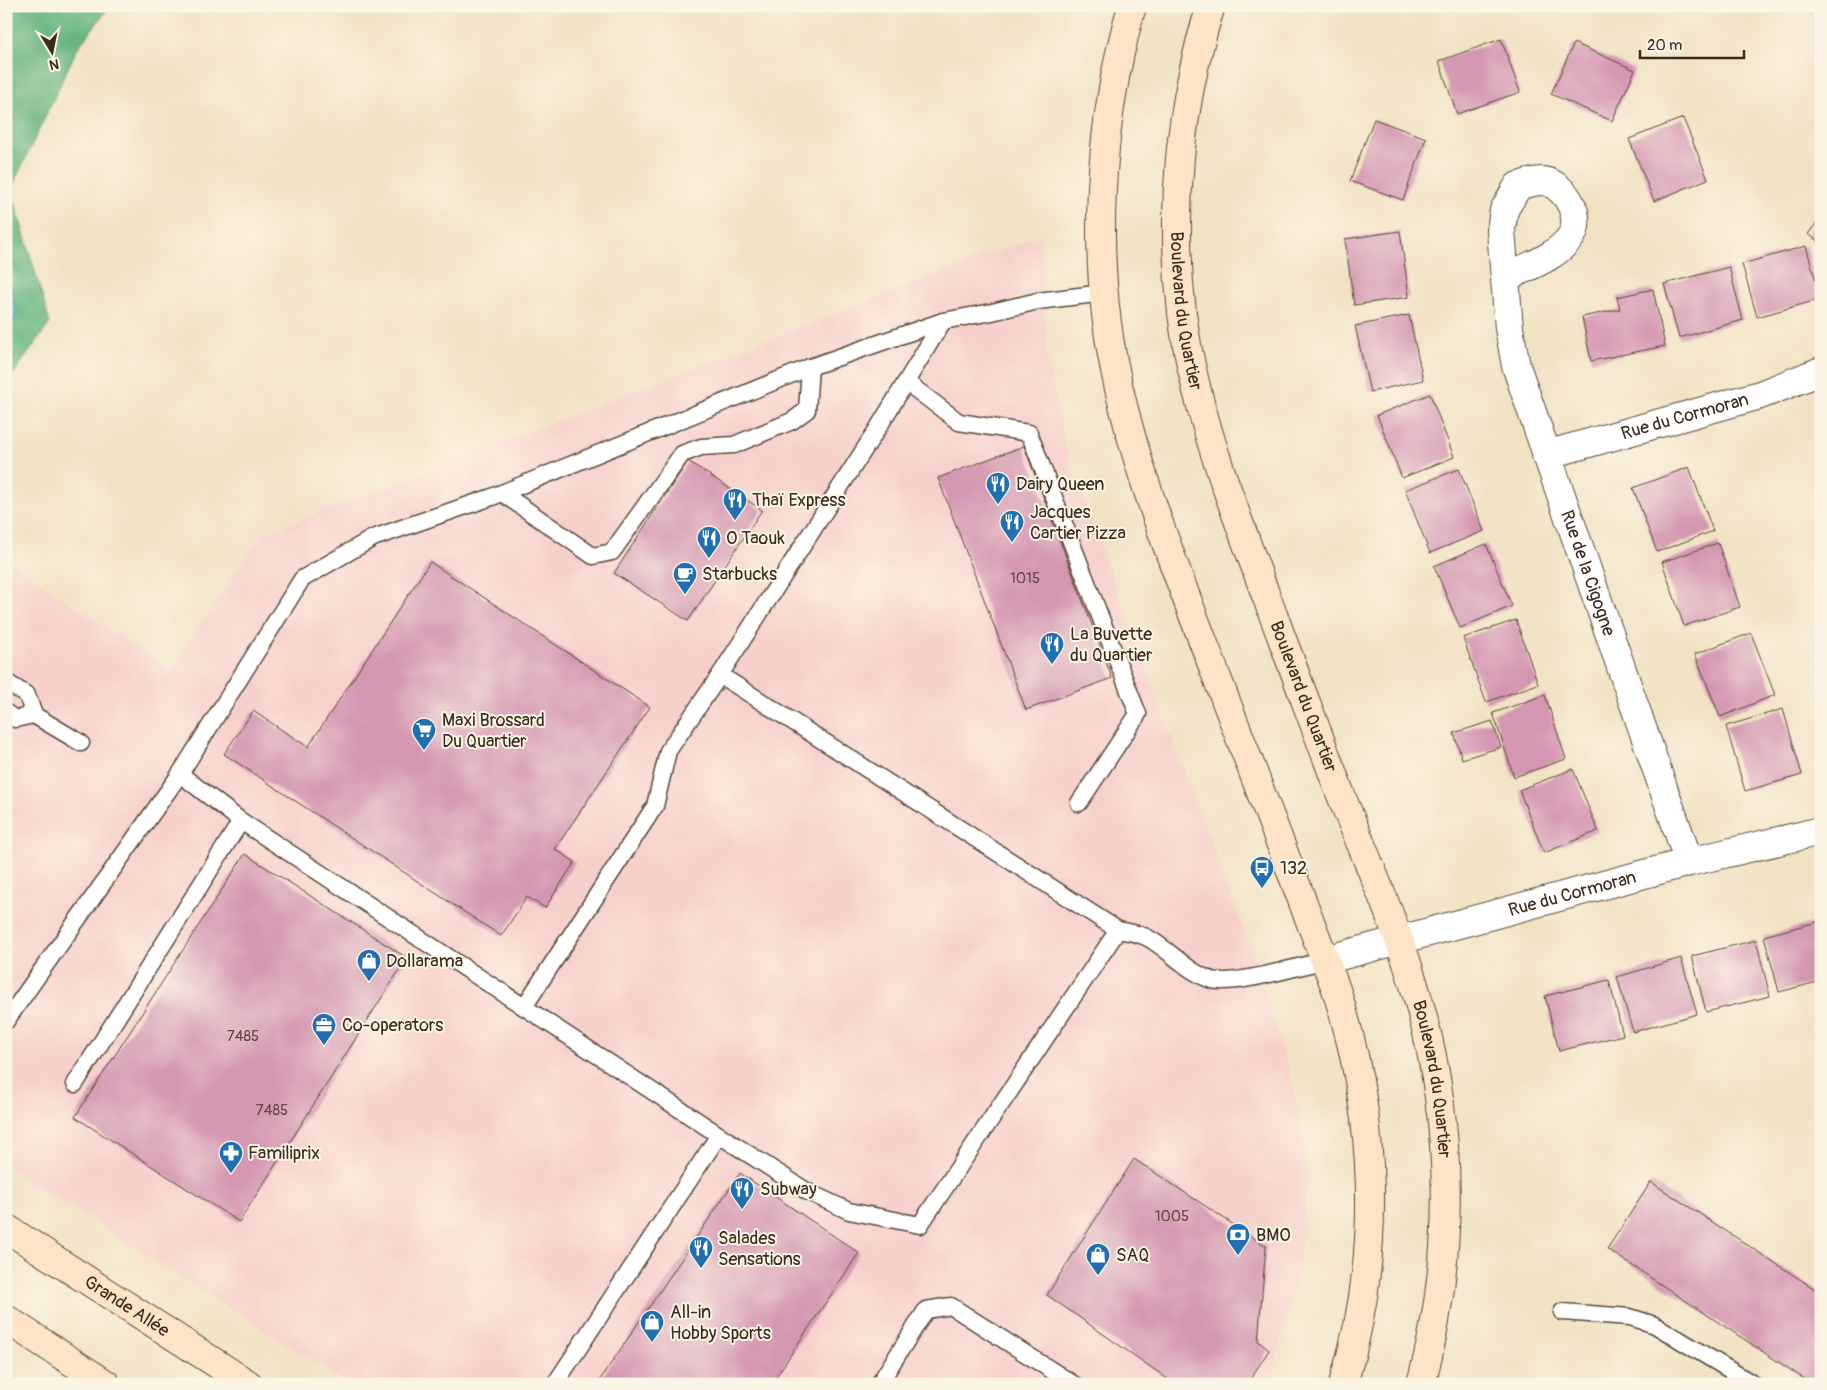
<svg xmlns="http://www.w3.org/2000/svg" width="1827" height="1390" font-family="Pangolin,sans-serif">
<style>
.built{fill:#f7d0cb}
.forest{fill:#63b37f;stroke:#4f6e4e}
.water{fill:#5ac0d7;stroke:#4a757a}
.building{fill:#d497b2}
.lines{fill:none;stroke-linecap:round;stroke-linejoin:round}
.lane-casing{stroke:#564637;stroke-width:19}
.street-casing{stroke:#564637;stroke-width:30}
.secondary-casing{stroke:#564637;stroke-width:30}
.lane{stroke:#fff;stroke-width:16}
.street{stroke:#fff;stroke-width:28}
.secondary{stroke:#fee4c6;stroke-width:28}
.labels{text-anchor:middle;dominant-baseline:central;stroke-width:4;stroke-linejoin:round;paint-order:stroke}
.number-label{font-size:15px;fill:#614543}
.street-label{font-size:18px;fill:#3b2a1e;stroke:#fcf5e5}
.poi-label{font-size:18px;fill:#3b2a1e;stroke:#fcf5e5;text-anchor:start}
</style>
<rect width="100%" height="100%" fill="#fcf5e5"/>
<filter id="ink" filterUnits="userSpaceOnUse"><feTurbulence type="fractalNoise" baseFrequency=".02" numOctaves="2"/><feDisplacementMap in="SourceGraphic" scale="10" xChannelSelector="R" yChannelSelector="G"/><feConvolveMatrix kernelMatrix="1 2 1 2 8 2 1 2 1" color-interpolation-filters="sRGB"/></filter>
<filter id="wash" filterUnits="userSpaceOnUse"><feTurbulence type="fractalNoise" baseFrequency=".0096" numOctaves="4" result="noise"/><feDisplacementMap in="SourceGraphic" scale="20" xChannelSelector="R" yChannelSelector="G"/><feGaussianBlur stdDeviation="1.12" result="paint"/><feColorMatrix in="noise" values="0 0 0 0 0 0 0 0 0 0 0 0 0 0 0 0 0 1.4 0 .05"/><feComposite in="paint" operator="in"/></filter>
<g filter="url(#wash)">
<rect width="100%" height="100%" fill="#f1e2c4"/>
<polygon class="built" points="1040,235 1047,356 1068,459 1250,947 1294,1087 1308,1177 1298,1270 1271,1384 349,1384 6,1166 6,560 171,671 261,535"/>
<polygon class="forest" points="6,6 110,6 77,49 11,189 50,323 6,384 6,331 17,314 10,282 6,277"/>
<polygon class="water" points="6,277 10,282 17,314 6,331"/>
<g id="blocks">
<g class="building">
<polygon points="1501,39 1520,92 1457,114 1439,61"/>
<polygon points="1574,43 1635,70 1612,121 1551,94"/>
<polygon points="1683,118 1708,179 1654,201 1629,139"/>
<polygon points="1374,119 1426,138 1403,200 1350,181"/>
<polygon points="1821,217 1821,243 1808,234"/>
<polygon points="1400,231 1409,297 1354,305 1345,239"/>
<polygon points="1806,246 1821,299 1757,317 1742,264"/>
<polygon points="1729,267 1743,320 1679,338 1664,284"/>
<polygon points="1653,289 1665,346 1591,361 1582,317 1620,309 1617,297"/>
<polygon points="1409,315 1423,380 1370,392 1355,326"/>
<polygon points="1430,394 1454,457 1402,478 1377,415"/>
<polygon points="1024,446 1112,678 1026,710 938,478"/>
<polygon points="688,461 762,510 688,621 614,573"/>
<polygon points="1689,467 1713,531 1657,552 1633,488"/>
<polygon points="1459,469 1484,531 1430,553 1405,490"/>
<polygon points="1718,543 1740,607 1684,626 1662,562"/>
<polygon points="1486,544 1512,606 1460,628 1434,566"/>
<polygon points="430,562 650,707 555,849 575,862 545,908 527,897 501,936 224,754 253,711 308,747"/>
<polygon points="1516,620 1538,684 1486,702 1463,638"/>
<polygon points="1751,633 1775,695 1720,717 1695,654"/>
<polygon points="1545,695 1566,759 1514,777 1493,713"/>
<polygon points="1783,709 1802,775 1745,791 1726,726"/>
<polygon points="1492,721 1501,747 1462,759 1454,733"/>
<polygon points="1573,769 1598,831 1544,853 1519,790"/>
<polygon points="245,854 407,958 239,1222 75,1117"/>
<polygon points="1821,921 1821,981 1779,992 1764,936"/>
<polygon points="1756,940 1770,996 1706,1012 1692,956"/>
<polygon points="1681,958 1697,1014 1633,1032 1617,977"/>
<polygon points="1609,980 1623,1035 1559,1051 1545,996"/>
<polygon points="1134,1159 1266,1246 1258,1341 1269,1350 1247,1384 1175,1384 1047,1295"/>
<polygon points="740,1173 859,1253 771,1384 597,1384"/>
<polygon points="1651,1182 1821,1293 1821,1384 1812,1384 1607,1249"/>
</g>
</g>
</g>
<g filter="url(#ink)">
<use href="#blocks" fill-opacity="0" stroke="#564637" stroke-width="1"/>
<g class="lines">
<defs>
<g id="lane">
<polyline points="906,382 959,422 1029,433 1138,714 1079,803"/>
<polyline points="502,493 593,556 612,552 682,454 701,447 734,445 792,421 807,410 810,367"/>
<path d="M720 675 1118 930C1127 932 1139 933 1148 938 1170 950 1187 972 1212 980 1233 986 1301 966 1325 960"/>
<polyline points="6,682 27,695 34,715"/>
<polyline points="6,713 15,719 34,715 81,743"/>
<polyline points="180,774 241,821 719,1135 808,1192 849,1211 920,1225 1118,930"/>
<polyline points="524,1007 655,806 668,751 720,675 878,428 943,321"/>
<polyline points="6,1021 180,774 302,579 373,538 492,497 810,367 943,321 992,312 1038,301 1104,293"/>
<polyline points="75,1084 241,821"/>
<polyline points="1562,1312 1630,1317 1655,1325 1753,1384"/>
<polyline points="555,1384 719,1135"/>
<polyline points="879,1384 926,1310 951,1306 1073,1384"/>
</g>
<g id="street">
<path id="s1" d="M1505 278C1526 267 1555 258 1570 238 1584 220 1568 189 1548 182 1539 179 1526 184 1518 186L1504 210 1501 230 1509 328 1516 366 1689 862"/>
<path id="s2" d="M1546 455 1760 395 1821 371"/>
<path id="s3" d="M1325 960 1689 862 1821 831"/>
</g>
<g id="secondary">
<path d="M1132 6C1098 124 1090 263 1118 384 1139 479 1176 570 1211 662 1253 771 1295 880 1336 989 1377 1117 1383 1255 1343 1384"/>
<path id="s4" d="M1211 6C1179 104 1170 211 1182 313 1189 369 1205 425 1223 478 1260 582 1300 686 1339 790 1366 859 1398 927 1418 999 1454 1123 1455 1259 1421 1384"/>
<path id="s5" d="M6 1228 248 1384"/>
<polyline points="6,1319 106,1384"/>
</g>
</defs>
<use href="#lane" class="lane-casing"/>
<use href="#street" class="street-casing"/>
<use href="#secondary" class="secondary-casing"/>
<use href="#lane" class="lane"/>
<use href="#street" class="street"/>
<use href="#secondary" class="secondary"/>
</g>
</g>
<defs>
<symbol id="restaurant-pin" viewBox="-11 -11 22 30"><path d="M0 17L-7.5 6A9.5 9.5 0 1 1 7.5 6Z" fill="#1f6fb2" stroke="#fcf5e5"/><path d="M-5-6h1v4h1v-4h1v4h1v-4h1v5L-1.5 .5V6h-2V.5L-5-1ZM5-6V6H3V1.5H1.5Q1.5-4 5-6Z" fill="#fff"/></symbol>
<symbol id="cafe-pin" viewBox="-11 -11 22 30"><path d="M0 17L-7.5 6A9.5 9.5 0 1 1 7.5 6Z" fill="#1f6fb2" stroke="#fcf5e5"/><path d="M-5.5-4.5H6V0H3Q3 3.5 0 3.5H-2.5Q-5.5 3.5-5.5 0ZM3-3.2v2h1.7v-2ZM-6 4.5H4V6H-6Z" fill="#fff"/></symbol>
<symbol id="supermarket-pin" viewBox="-11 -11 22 30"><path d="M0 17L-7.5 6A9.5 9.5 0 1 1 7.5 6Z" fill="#1f6fb2" stroke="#fcf5e5"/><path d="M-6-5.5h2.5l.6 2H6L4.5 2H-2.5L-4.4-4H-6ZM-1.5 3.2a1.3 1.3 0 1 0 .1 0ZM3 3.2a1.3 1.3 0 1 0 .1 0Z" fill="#fff"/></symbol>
<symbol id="bus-pin" viewBox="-11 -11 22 30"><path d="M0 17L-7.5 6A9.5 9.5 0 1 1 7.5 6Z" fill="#1f6fb2" stroke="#fcf5e5"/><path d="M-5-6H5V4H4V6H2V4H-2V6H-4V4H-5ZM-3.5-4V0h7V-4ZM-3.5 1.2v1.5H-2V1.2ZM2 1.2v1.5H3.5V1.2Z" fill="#fff"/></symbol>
<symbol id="shop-pin" viewBox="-11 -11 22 30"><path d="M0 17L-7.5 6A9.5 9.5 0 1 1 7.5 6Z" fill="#1f6fb2" stroke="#fcf5e5"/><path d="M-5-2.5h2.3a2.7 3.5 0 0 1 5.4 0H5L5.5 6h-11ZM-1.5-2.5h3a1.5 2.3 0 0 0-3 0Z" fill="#fff"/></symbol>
<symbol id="office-pin" viewBox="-11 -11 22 30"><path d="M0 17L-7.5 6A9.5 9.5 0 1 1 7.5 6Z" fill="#1f6fb2" stroke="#fcf5e5"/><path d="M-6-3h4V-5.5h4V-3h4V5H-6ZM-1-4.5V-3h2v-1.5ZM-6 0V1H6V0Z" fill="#fff"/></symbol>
<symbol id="pharmacy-pin" viewBox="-11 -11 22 30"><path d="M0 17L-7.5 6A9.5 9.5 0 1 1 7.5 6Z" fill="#1f6fb2" stroke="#fcf5e5"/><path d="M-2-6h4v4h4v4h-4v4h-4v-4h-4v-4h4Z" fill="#fff"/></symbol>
<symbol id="bank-pin" viewBox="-11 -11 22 30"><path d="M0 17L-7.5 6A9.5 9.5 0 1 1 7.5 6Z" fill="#1f6fb2" stroke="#fcf5e5"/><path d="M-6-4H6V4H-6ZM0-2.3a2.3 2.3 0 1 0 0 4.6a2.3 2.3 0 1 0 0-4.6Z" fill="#fff"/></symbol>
</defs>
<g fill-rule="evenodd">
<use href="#restaurant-pin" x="984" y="470" width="28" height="38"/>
<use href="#restaurant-pin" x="721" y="486" width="28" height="38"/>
<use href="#restaurant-pin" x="998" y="508" width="28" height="38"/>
<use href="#restaurant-pin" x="695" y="524" width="28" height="38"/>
<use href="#cafe-pin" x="671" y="560" width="28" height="38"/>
<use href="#restaurant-pin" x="1038" y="630" width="28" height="38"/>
<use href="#supermarket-pin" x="410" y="716" width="28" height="38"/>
<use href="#bus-pin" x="1248" y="854" width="28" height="38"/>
<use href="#shop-pin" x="355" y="947" width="28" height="38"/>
<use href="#office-pin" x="310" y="1011" width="28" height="38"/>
<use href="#pharmacy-pin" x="217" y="1139" width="28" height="38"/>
<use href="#restaurant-pin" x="728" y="1175" width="28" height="38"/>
<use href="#bank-pin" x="1224" y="1221" width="28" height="38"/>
<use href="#restaurant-pin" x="687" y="1234" width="28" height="38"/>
<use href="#shop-pin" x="1084" y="1241" width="28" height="38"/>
<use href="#shop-pin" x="638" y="1308" width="28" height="38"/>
</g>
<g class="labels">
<g class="number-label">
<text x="1025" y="578">1015</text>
<text x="243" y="1036">7485</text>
<text x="272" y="1110">7485</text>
<text x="1172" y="1216">1005</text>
</g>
<g class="street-label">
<text stroke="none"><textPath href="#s4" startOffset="309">Boulevard du Quartier</textPath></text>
<text stroke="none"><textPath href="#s2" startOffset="144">Rue du Cormoran</textPath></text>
<text stroke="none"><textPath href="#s1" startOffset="580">Rue de la Cigogne</textPath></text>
<text stroke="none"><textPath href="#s4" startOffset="714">Boulevard du Quartier</textPath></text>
<text stroke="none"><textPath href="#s3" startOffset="256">Rue du Cormoran</textPath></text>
<text stroke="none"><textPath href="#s4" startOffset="1119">Boulevard du Quartier</textPath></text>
<text stroke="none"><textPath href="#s5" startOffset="144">Grande Allée</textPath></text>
</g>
<g class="poi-label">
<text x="1016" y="484">Dairy Queen</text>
<text x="752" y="500">Thaï Express</text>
<text x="1030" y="512">Jacques<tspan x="1030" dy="21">Cartier Pizza</tspan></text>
<text x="726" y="538">O Taouk</text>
<text x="702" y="574">Starbucks</text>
<text x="1070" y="634">La Buvette<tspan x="1070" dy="21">du Quartier</tspan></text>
<text x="442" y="720">Maxi Brossard<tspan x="442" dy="21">Du Quartier</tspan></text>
<text x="1280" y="868">132</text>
<text x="386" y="961">Dollarama</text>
<text x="342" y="1025">Co-operators</text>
<text x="248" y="1153">Familiprix</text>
<text x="760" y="1189">Subway</text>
<text x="1256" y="1235">BMO</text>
<text x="718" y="1238">Salades<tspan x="718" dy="21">Sensations</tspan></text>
<text x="1116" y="1255">SAQ</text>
<text x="670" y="1312">All-in<tspan x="670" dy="21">Hobby Sports</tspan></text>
</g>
</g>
<rect width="1827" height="1390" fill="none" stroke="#fcf5e5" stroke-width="25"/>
<g transform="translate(52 52) rotate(170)" stroke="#fcf5e5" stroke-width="4" paint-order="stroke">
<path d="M0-4L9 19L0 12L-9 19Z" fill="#3b2a1e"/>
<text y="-8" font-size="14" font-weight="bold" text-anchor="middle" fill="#3b2a1e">N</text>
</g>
<path d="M1640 50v8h104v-8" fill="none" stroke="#3b2a1e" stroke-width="2.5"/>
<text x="1647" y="50" font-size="15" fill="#3b2a1e" stroke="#fcf5e5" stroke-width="4" paint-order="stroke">20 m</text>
</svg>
